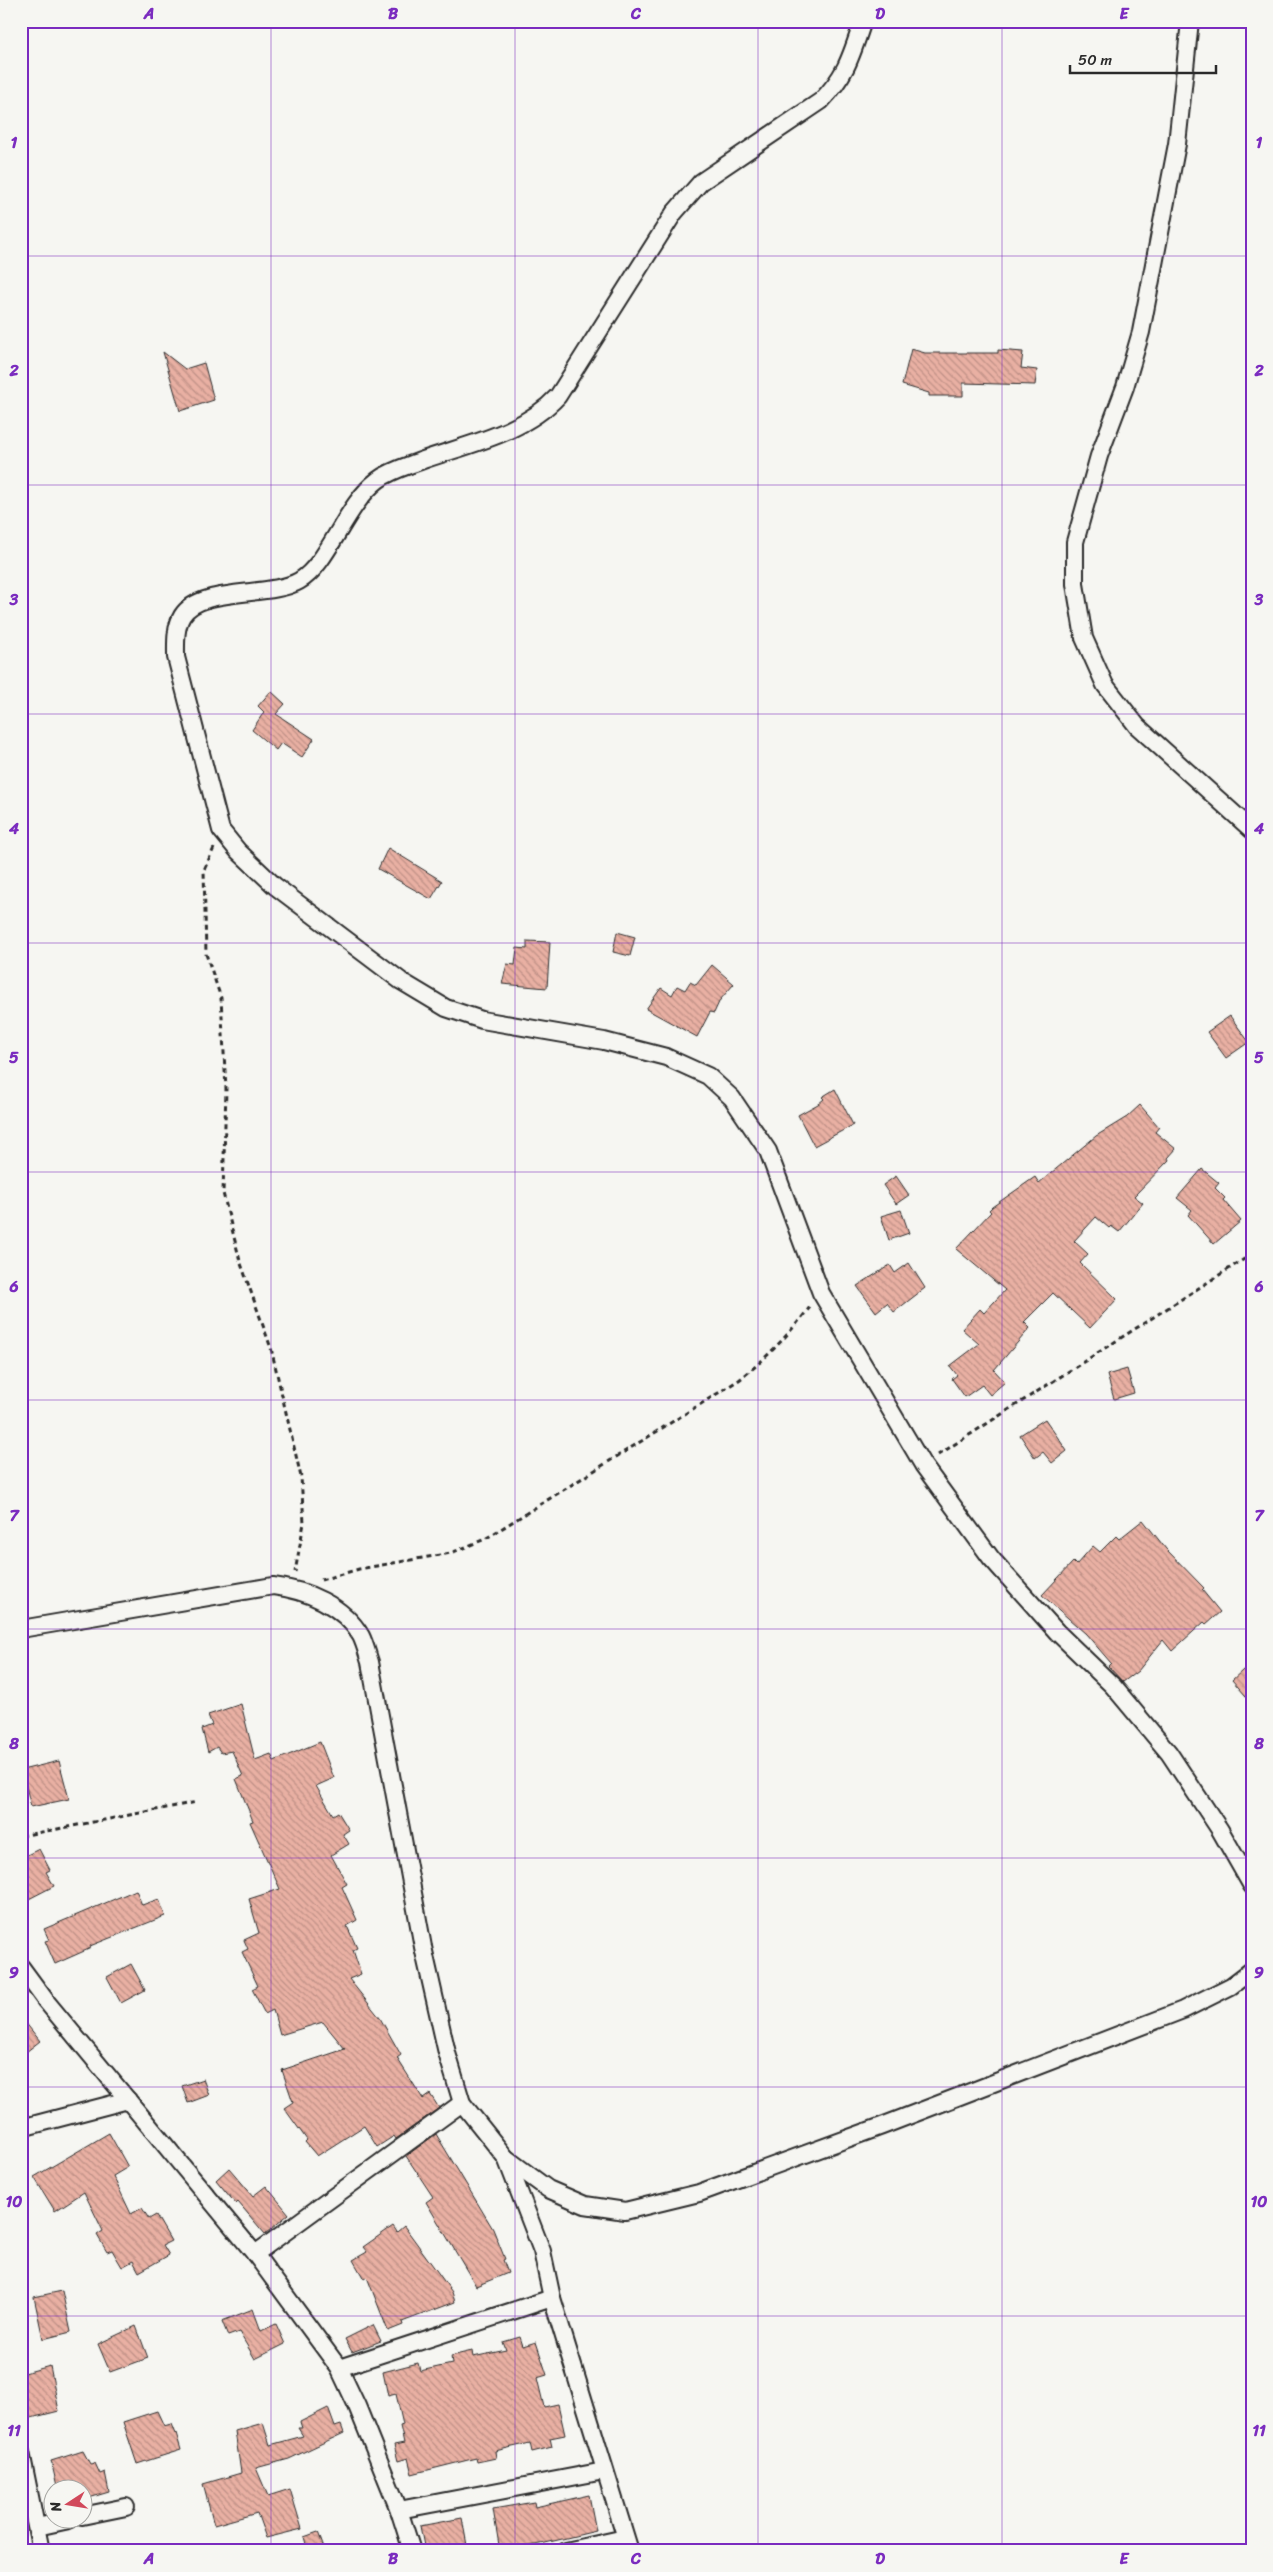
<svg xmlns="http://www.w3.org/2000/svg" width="1273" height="2572" font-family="Sriracha,sans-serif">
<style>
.building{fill:url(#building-back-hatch);stroke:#2b2b2b}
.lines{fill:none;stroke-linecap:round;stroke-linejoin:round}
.minor-casing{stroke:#2b2b2b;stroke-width:20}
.path{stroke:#2b2b2b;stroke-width:3;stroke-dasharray:5 4;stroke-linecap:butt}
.minor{stroke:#f6f6f2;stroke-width:16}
.grid{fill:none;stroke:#7b2cbf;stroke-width:1;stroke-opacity:0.55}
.neatline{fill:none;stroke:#7b2cbf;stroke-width:2}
.grid-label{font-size:16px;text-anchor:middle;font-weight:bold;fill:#7b2cbf}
</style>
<defs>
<pattern id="building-back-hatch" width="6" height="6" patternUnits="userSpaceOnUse" patternTransform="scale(1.25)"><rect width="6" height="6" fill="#e9b0a3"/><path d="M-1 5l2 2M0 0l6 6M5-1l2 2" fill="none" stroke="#bd8f85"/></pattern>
</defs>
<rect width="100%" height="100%" fill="#f6f6f2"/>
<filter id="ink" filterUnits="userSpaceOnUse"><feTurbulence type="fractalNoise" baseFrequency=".02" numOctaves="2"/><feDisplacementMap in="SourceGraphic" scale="10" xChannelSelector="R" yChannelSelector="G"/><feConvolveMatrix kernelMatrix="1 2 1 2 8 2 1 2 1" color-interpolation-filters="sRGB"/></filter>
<g filter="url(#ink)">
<g class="building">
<polygon points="911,349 925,353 998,353 998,350 1023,352 1021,368 1037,370 1035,385 963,383 963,396 929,396 929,393 902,385"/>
<polygon points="163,352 185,369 204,363 214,400 180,411"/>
<polygon points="271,691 285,704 276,714 314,739 302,757 281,743 276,750 252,730 264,712 258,706"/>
<polygon points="388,848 442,881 431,899 378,869"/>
<polygon points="617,932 635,937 630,956 613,952"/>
<polygon points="527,941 550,942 547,988 502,984 507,964 515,965 517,948 527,949"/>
<polygon points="712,965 734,984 720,1000 714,1013 710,1012 697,1037 646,1009 661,988 672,995 677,986 685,990 690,982 696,985"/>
<polygon points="1230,1016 1249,1042 1226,1058 1207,1032"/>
<polygon points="835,1089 853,1125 814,1146 798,1115 818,1104 824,1099 822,1097"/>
<polygon points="1140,1105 1159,1127 1155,1132 1176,1149 1168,1158 1169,1160 1134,1196 1143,1203 1119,1232 1111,1226 1109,1228 1096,1217 1074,1241 1088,1254 1080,1263 1117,1299 1090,1328 1053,1293 1024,1322 1030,1328 994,1370 1005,1382 990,1395 982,1385 965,1397 952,1379 957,1375 950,1366 979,1344 962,1329 980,1309 984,1313 1005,1290 956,1249 991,1212 989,1210 992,1207 1035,1177 1039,1183 1096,1136 1127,1117"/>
<polygon points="1202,1169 1219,1183 1215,1188 1225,1198 1223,1200 1241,1221 1214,1244 1188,1215 1192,1210 1177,1198"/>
<polygon points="896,1176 909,1195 896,1204 883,1185"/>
<polygon points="901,1210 909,1233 889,1240 881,1216"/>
<polygon points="909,1263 925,1288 894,1312 887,1303 876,1312 857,1286 890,1265 895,1273"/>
<polygon points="1127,1369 1134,1393 1114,1399 1107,1375"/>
<polygon points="1045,1419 1067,1451 1052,1463 1043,1452 1035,1458 1020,1435"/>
<polygon points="1143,1520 1166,1549 1204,1588 1202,1590 1220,1612 1206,1624 1204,1622 1172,1651 1163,1640 1138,1671 1123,1682 1108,1666 1111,1663 1086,1634 1042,1595 1073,1562 1076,1565 1093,1546 1100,1552 1116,1536 1119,1539"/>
<polygon points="1252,1662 1252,1703 1232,1680"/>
<polygon points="241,1704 255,1760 271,1754 274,1761 320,1742 334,1778 316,1786 333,1815 338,1812 349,1830 343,1834 349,1844 331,1855 347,1884 342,1887 357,1920 347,1926 357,1948 353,1950 361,1974 349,1979 380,2018 401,2055 397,2058 423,2099 430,2094 439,2108 396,2139 394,2136 377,2147 364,2126 317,2156 305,2142 307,2140 284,2108 293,2102 282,2070 345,2049 323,2022 280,2035 273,2010 265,2014 252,1989 258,1986 242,1952 248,1949 244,1940 259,1933 249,1899 280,1889 250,1822 253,1821 236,1779 243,1776 232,1751 221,1753 217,1747 208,1752 202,1729 212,1725 208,1715"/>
<polygon points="59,1761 69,1799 31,1807 22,1770"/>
<polygon points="39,1849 50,1870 46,1872 54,1886 21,1903 21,1858"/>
<polygon points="136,1890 142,1905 159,1899 165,1916 90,1946 91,1948 55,1964 45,1941 49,1940 44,1929"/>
<polygon points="131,1964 145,1990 121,2003 107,1977"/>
<polygon points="21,2017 40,2041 21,2056"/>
<polygon points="203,2079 209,2095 188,2103 182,2086"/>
<polygon points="109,2133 128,2167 113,2176 131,2214 142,2208 149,2219 156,2215 171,2241 163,2245 169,2255 139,2272 133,2261 122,2267 112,2250 107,2252 97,2235 103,2231 84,2192 55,2211 34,2177"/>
<polygon points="436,2134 493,2229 505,2259 503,2260 508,2273 476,2286 426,2202 433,2197 406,2156"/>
<polygon points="229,2168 253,2196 266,2186 289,2214 265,2234 238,2202 236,2204 216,2180"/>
<polygon points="393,2226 397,2232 404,2226 452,2292 455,2302 402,2322 403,2325 388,2331 367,2277 364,2279 353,2260 367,2252 363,2247"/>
<polygon points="62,2291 71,2332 43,2339 34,2297"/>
<polygon points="253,2309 261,2331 276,2324 285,2344 255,2359 239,2332 228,2336 222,2321"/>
<polygon points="373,2325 381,2341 352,2352 345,2339"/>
<polygon points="136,2326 148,2358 110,2372 98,2344"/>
<polygon points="520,2337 523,2346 536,2342 547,2375 537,2378 544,2407 558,2404 565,2435 550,2438 552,2447 532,2452 530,2443 495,2451 496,2458 477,2462 476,2458 412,2474 408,2458 398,2461 394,2445 404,2443 400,2426 403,2425 396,2394 388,2396 383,2372 418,2363 420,2371 452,2364 451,2356 472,2351 473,2357 506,2350 503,2342"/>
<polygon points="50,2366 59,2411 23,2420 21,2374"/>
<polygon points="328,2408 335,2427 341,2425 344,2433 289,2459 256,2468 268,2496 290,2489 302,2529 266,2538 257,2513 214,2525 203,2484 241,2473 235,2431 263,2423 270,2445 303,2436 298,2428 302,2428 300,2422"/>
<polygon points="157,2411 164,2426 171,2424 175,2434 176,2433 181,2450 137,2464 123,2422"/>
<polygon points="83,2451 90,2464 95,2463 100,2474 105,2472 109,2492 82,2500 82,2490 58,2490 51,2461"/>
<polygon points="589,2495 596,2531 541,2544 500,2551 493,2509 534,2502 535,2507"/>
<polygon points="462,2518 468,2551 425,2551 420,2526"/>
<polygon points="318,2532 325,2551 308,2551 304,2537"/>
</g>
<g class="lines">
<defs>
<g id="minor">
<path d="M863 21C851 56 847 74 821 101L701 182 674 213 558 396C524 433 469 444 423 460 408 466 391 470 378 480 345 505 328 565 299 581 269 598 200 586 182 616 175 628 176 643 176 657L221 830 238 851 275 886 401 981 446 1008 482 1020 604 1041 666 1057 708 1076 732 1098 768 1151 821 1293 923 1465 991 1558 1057 1632 1113 1686 1169 1753 1220 1830 1252 1886"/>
<polyline points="1190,21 1177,144 1141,332 1125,387 1099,456 1075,542 1075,584 1084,638 1105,685 1137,726 1252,830"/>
<path d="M21 1629 273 1586C306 1590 343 1605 361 1636 365 1644 367 1653 370 1662L423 1947 447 2053 462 2103 506 2158 548 2189 585 2205 625 2211 699 2193 882 2126 1183 2010 1231 1986 1252 1970"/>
<polyline points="21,1967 46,2001 255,2254 339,2368 357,2406 399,2510 412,2551"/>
<polyline points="21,2128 128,2100"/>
<polyline points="506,2158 542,2251 552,2298 630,2551"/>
<polyline points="255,2254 462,2103"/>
<polyline points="339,2368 552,2298"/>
<polyline points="21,2452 41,2551"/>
<polyline points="399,2510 604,2471"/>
<polyline points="82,2516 126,2507"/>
<polyline points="37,2527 69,2520"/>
<polyline points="566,2551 625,2538"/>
</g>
</defs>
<use href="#minor" class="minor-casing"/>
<g class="path">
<polyline points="214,848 204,870 206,954 221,998 226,1089 223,1193 240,1261 271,1348 301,1477 304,1523 295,1572"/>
<polyline points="938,1455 1252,1254"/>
<path d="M321 1580 359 1569 451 1553 485 1539 739 1380C767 1358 789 1334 810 1307"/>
<polyline points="21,1836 197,1802"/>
</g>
<use href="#minor" class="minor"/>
</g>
</g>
<path class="grid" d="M271 21V2551M515 21V2551M758 21V2551M1002 21V2551M21 256H1252M21 485H1252M21 714H1252M21 943H1252M21 1172H1252M21 1400H1252M21 1629H1252M21 1858H1252M21 2087H1252M21 2316H1252"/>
<rect width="1273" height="2572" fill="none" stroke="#f6f6f2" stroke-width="55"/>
<g transform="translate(68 2504) rotate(258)"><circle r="24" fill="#f6f6f2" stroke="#a5a5a2"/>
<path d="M0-4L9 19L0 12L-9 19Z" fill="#d1495b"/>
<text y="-8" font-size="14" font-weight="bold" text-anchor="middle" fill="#2b2b2b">N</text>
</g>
<path d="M1070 65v8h146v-8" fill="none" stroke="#2b2b2b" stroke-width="2.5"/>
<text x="1078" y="65" font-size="15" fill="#2b2b2b" stroke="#f6f6f2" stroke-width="4" paint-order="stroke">50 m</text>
<rect x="28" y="28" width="1218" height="2516" class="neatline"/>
<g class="grid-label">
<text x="149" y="19">A</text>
<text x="393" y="19">B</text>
<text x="636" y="19">C</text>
<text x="880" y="19">D</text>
<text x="1124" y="19">E</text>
<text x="14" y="148">1</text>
<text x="1259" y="148">1</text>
<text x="14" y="376">2</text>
<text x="1259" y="376">2</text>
<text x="14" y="605">3</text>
<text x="1259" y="605">3</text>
<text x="14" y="834">4</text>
<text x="1259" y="834">4</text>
<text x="14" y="1063">5</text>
<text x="1259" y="1063">5</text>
<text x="14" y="1292">6</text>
<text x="1259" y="1292">6</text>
<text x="14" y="1521">7</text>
<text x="1259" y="1521">7</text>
<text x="14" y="1749">8</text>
<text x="1259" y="1749">8</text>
<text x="14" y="1978">9</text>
<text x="1259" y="1978">9</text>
<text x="14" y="2207">10</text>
<text x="1259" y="2207">10</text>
<text x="14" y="2436">11</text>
<text x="1259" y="2436">11</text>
<text x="149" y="2564">A</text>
<text x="393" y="2564">B</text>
<text x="636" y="2564">C</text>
<text x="880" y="2564">D</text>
<text x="1124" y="2564">E</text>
</g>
</svg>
